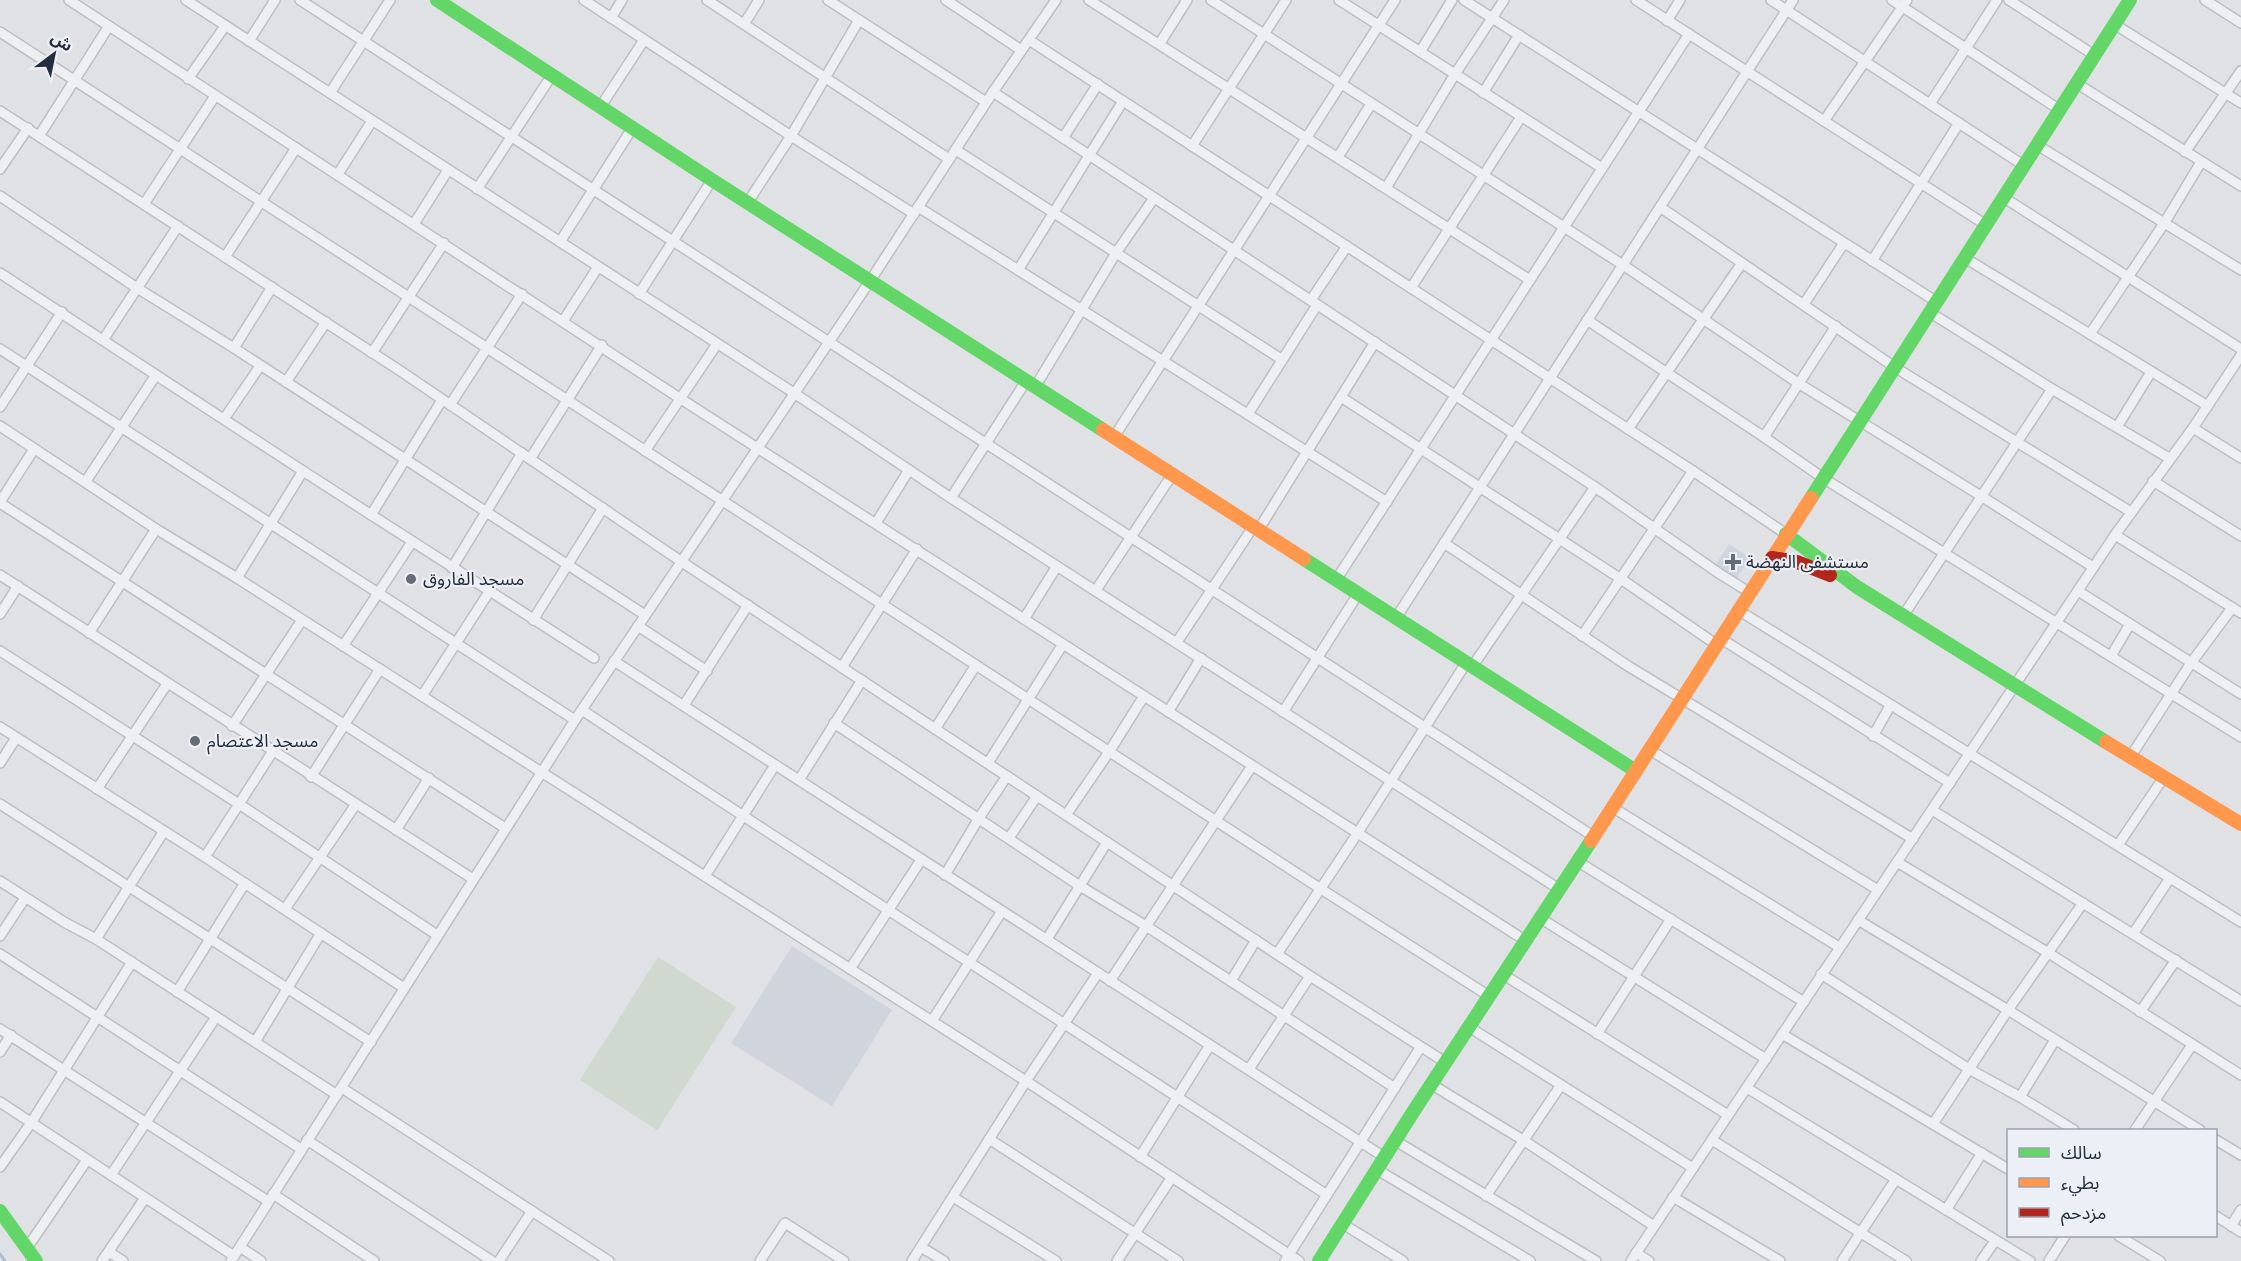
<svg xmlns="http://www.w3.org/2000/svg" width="2241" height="1261" font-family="Cabin,'Noto Sans Arabic',sans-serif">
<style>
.built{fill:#d0d4dc}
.green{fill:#cfd9cf}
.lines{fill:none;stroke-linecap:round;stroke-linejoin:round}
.stream{stroke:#abbdd2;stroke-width:3}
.street-casing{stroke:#bdbfc3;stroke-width:12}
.street{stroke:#eeeff2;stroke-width:9}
.fast{stroke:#63d668;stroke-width:14}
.slow{stroke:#ff974d;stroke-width:14}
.jam{stroke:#b3261e;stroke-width:14}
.poi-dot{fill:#666d79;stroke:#eceff5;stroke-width:2}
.labels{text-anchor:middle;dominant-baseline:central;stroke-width:4.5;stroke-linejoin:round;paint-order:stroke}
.poi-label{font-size:18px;fill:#252e3f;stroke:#eceff5;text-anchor:start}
</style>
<rect width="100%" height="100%" fill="#dfe1e5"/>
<g class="built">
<polygon points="1729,544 1750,558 1736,580 1715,566"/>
<polygon points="792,946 892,1010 832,1106 731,1043"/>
</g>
<polygon class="green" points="658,957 736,1007 657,1130 580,1080"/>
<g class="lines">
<polyline class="stream" points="0,1254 5,1261"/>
<defs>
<g id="street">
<polyline points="69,0 681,399 1526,941"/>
<polyline points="186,0 794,393 951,498 1559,889"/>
<polyline points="300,0 1593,836"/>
<polyline points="584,0 791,136 914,214"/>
<polyline points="707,0 949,159"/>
<polyline points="828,0 986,102"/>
<polyline points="946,0 1021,50"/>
<polyline points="1089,0 1530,280"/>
<polyline points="1211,0 1623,265 1798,383 1981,496 2093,567"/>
<polyline points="1339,0 1602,168"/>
<polyline points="1464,0 1937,302"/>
<polyline points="1636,0 1986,225"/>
<polyline points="1771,0 2023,165"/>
<polyline points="1892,0 2060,110"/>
<polyline points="2009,0 2094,55"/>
<polyline points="2205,0 2241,23"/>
<polyline points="611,18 622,0"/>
<polyline points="1667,21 1680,0"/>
<polyline points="744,24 759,0"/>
<polyline points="2114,24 2241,103"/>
<polyline points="0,32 1321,889 1489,996"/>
<polyline points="1029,40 1693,471 1786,534"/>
<polyline points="249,41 275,0"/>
<polyline points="1160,43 1187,0"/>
<polyline points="1420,52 1452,0"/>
<polyline points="188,79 225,26"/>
<polyline points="2076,83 2241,186"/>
<polyline points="993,92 1595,487 1720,574 1749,592"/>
<polyline points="330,93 390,0"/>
<polyline points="1483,93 1519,35"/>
<polyline points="1930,104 1997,0"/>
<polyline points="601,106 644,40"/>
<polyline points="0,111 399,370 682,562 1310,976 1445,1062"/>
<polyline points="1824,121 1907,0"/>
<polyline points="39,136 109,26"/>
<polyline points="1063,138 1098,84"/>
<polyline points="2037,145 2241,270"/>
<polyline points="1192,146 1286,0"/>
<polyline points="956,150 1281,359"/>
<polyline points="2185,152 2241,71"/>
<polyline points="1338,157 1371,104"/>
<polyline points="0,169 28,128"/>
<polyline points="338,174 372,121"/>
<polyline points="1386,188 1455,74 1504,0"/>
<polyline points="477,189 552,75"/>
<polyline points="0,196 137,288 234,348 645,615"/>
<polyline points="2003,197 2241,349"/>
<polyline points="748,202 791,136 859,20"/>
<polyline points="144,204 215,96"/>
<polyline points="918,207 1387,502"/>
<polyline points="1660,207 1896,368 2131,512"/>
<polyline points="414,224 448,170"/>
<polyline points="560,242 633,127"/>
<polyline points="225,257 296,148"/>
<polyline points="1965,258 2208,406"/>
<polyline points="1872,261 1959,123"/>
<polyline points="1018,270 1123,101"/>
<polyline points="0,273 303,471 594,658"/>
<polyline points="1411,288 1521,117"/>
<polyline points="639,294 712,180"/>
<polyline points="1311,300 1347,246"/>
<polyline points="1804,304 1844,243"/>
<polyline points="1931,313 2052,389 2169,458"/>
<polyline points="1587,320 1764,437 1836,326"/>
<polyline points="563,321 598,267"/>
<polyline points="2090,334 2165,222 2201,162"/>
<polyline points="103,340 178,226"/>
<polyline points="234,348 272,287"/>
<polyline points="0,349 575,720"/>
<polyline points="372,353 444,243"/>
<polyline points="286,382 326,322"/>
<polyline points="1035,387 1116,253 1154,198"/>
<polyline points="1341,397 1621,579 1717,645"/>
<polyline points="450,405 522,294"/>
<polyline points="0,407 62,312"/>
<polyline points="1248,414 1317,305"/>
<polyline points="224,419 260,366"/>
<polyline points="0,426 156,529 237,578 1026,1081 1299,1261"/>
<polyline points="2117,427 2151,372"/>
<polyline points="2193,428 2241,458"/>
<polyline points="1628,429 1742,263"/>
<polyline points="1114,437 1395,0"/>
<polyline points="1764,437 1823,478 2241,737"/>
<polyline points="645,451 717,344"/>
<polyline points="530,459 602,345"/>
<polyline points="86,481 156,375"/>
<polyline points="2153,481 2241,536"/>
<polyline points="951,498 1026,381"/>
<polyline points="0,502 34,449"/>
<polyline points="0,503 505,828"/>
<polyline points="371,515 442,400"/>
<polyline points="876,523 909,470"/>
<polyline points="1259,529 1375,342"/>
<polyline points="2115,535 2241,613"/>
<polyline points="1444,543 1628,666 1913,839"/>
<polyline points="452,568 522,453"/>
<polyline points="0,575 473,879"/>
<polyline points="237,578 303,471"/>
<polyline points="1336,580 1689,34"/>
<polyline points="1096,590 1172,475"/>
<polyline points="2078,591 2241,694"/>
<polyline points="1738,610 2241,922"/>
<polyline points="0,614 18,586"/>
<polyline points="1903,616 2052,389"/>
<polyline points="1396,618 1793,0"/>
<polyline points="1024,619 1057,566"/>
<polyline points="533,620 603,508"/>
<polyline points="638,626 707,671"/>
<polyline points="89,633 156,529"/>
<polyline points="1582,636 1693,471"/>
<polyline points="1720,638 1950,783"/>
<polyline points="1177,642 1253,527"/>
<polyline points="343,646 412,542"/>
<polyline points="0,651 239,804 437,935"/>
<polyline points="2111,656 2130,624"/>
<polyline points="614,661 1384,1157"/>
<polyline points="842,667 917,549"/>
<polyline points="1472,667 1595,487"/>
<polyline points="422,696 489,592"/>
<polyline points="684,705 748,605"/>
<path d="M582 710C829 874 1080 1032 1327 1195"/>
<polyline points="1168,712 1201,658"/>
<polyline points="1283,712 1358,594"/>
<polyline points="834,723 1080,886 1146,926 1395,1088"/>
<polyline points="232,726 302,620"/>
<polyline points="0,727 205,857 404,988"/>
<polyline points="935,729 976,665"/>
<polyline points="1873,736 1890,706"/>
<polyline points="1650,750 1878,890"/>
<polyline points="2131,756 2191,663 2232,608"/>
<polyline points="0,763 16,738"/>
<polyline points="988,763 1063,644"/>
<polyline points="311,777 380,669"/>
<polyline points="799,780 862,680"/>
<polyline points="97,789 167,684"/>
<polyline points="0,804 371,1042"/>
<polyline points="1612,807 1839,947"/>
<polyline points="1932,810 2241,1001"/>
<polyline points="1066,815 1109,752 1144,696"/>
<polyline points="396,830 429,778"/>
<polyline points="1009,838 1037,796"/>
<polyline points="2118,845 2164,777"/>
<polyline points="205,857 273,751"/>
<polyline points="1577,861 1804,1002"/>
<polyline points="1897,862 2047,952 2241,1075"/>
<polyline points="945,875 979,818 1007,776"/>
<polyline points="705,876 775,765"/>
<polyline points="0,881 64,922 96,939 337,1095"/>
<polyline points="285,909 356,804"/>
<polyline points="1540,918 1766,1059"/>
<polyline points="1858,920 2008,1010 2200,1130"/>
<polyline points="2133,934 2170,878"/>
<polyline points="0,936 25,898"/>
<polyline points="96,939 164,831"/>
<polyline points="1047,939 1107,842"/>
<polyline points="0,954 301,1149"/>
<polyline points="1277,954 1357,834 1466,663"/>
<polyline points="850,969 921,860"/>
<polyline points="1821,974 1969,1069 2020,1097 2074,1130"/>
<polyline points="1504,975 1728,1115"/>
<polyline points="1110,981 1252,766"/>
<polyline points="1231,981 1256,940"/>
<polyline points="177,992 245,883"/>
<polyline points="2140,1012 2176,960"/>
<polyline points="932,1021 1002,911"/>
<polyline points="1469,1027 1693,1168"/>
<polyline points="0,1029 268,1201"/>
<polyline points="1597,1034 1671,919"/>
<polyline points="1782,1034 2008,1169"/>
<polyline points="255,1042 321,933"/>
<polyline points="0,1052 11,1035"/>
<polyline points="1249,1069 1310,976"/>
<polyline points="1431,1084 1523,1140 1654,1226"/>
<polyline points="342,1088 609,1261"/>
<polyline points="1747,1088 2030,1261"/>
<polyline points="2020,1097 2055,1040"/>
<polyline points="0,1102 234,1256"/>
<polyline points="1933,1124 2008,1010 2083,903"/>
<polyline points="2135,1130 2192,1045"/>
<polyline points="989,1139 1178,1261"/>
<polyline points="307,1140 492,1261"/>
<polyline points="1394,1140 1596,1261"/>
<polyline points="1712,1140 1906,1261"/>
<polyline points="2216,1140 2241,1155"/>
<polyline points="1140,1157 1210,1045"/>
<polyline points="0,1167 31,1123 132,962"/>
<polyline points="1376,1169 1530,1261"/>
<polyline points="111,1175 216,1017"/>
<polyline points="273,1194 374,1261"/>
<polyline points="1486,1196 1561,1085"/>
<polyline points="953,1197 1056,1261"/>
<polyline points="1673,1197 1780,1261"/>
<polyline points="1946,1210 1982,1153"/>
<polyline points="2216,1216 2241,1232"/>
<polyline points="1343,1224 1403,1261"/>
<polyline points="2231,1226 2241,1210"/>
<polyline points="2119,1236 2160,1261"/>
<polyline points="240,1247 261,1261"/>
<polyline points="921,1247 944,1261"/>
<polyline points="27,1248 87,1160"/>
<polyline points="109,1252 123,1261"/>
<polyline points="1636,1253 1649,1261"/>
<polyline points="102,1261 145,1198"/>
<polyline points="231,1261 575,720 870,281 993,92 1056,0"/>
<polyline points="499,1261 532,1211"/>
<polyline points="760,1261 785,1223 844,1261"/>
<polyline points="912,1261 1026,1081 1098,973"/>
<polyline points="1117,1261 1172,1177"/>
<polyline points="1285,1261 1420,1048"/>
<polyline points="1631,1261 2115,535 2193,428 2241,355"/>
<polyline points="1842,1261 1896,1179"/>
<polyline points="1981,1261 1995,1241"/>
<polyline points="2049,1261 2065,1236"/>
</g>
</defs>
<use href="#street" class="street-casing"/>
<use href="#street" class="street"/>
<g class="fast">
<polyline points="437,0 712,180 1103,430"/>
<polyline points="1811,498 2130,0"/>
<polyline points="1786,534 1857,587 2106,742"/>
<polyline points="1304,559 1636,771"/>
<polyline points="0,1211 36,1261"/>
<polyline points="1319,1261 1415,1109 1591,841"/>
</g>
<g class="slow">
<polyline points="1103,430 1304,559"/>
<polyline points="2106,742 2241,824"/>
<polyline points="1591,841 1811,498"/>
</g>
<polyline class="jam" points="1772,558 1797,562 1830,575"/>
</g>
<g class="poi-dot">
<path d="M1730 553h6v6h6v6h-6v6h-6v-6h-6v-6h6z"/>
<circle cx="411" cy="579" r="6"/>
<circle cx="195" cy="741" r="6"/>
</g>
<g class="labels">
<g class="poi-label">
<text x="1746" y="562">مستشفى النهضة</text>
<text x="423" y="579">مسجد الفاروق</text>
<text x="207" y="741">مسجد الاعتصام</text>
</g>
</g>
<rect x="2007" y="1129" width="210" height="108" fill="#eceff5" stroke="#9ca2ac" stroke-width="1.5"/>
<rect x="2019" y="1148" width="30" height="9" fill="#63d668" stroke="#9ca2ac" stroke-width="1.5"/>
<text x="2061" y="1159" font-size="18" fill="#252e3f">سالك</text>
<rect x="2019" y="1178" width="30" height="9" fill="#ff974d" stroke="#9ca2ac" stroke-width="1.5"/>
<text x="2061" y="1189" font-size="18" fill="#252e3f">بطيء</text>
<rect x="2019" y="1208" width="30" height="9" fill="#b3261e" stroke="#9ca2ac" stroke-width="1.5"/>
<text x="2061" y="1219" font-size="18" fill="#252e3f">مزدحم</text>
<g transform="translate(54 54) rotate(32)" stroke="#eceff5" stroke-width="4.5" paint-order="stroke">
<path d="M0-4.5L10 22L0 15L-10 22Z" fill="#252e3f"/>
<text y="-9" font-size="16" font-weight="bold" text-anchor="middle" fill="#252e3f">ش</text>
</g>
</svg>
